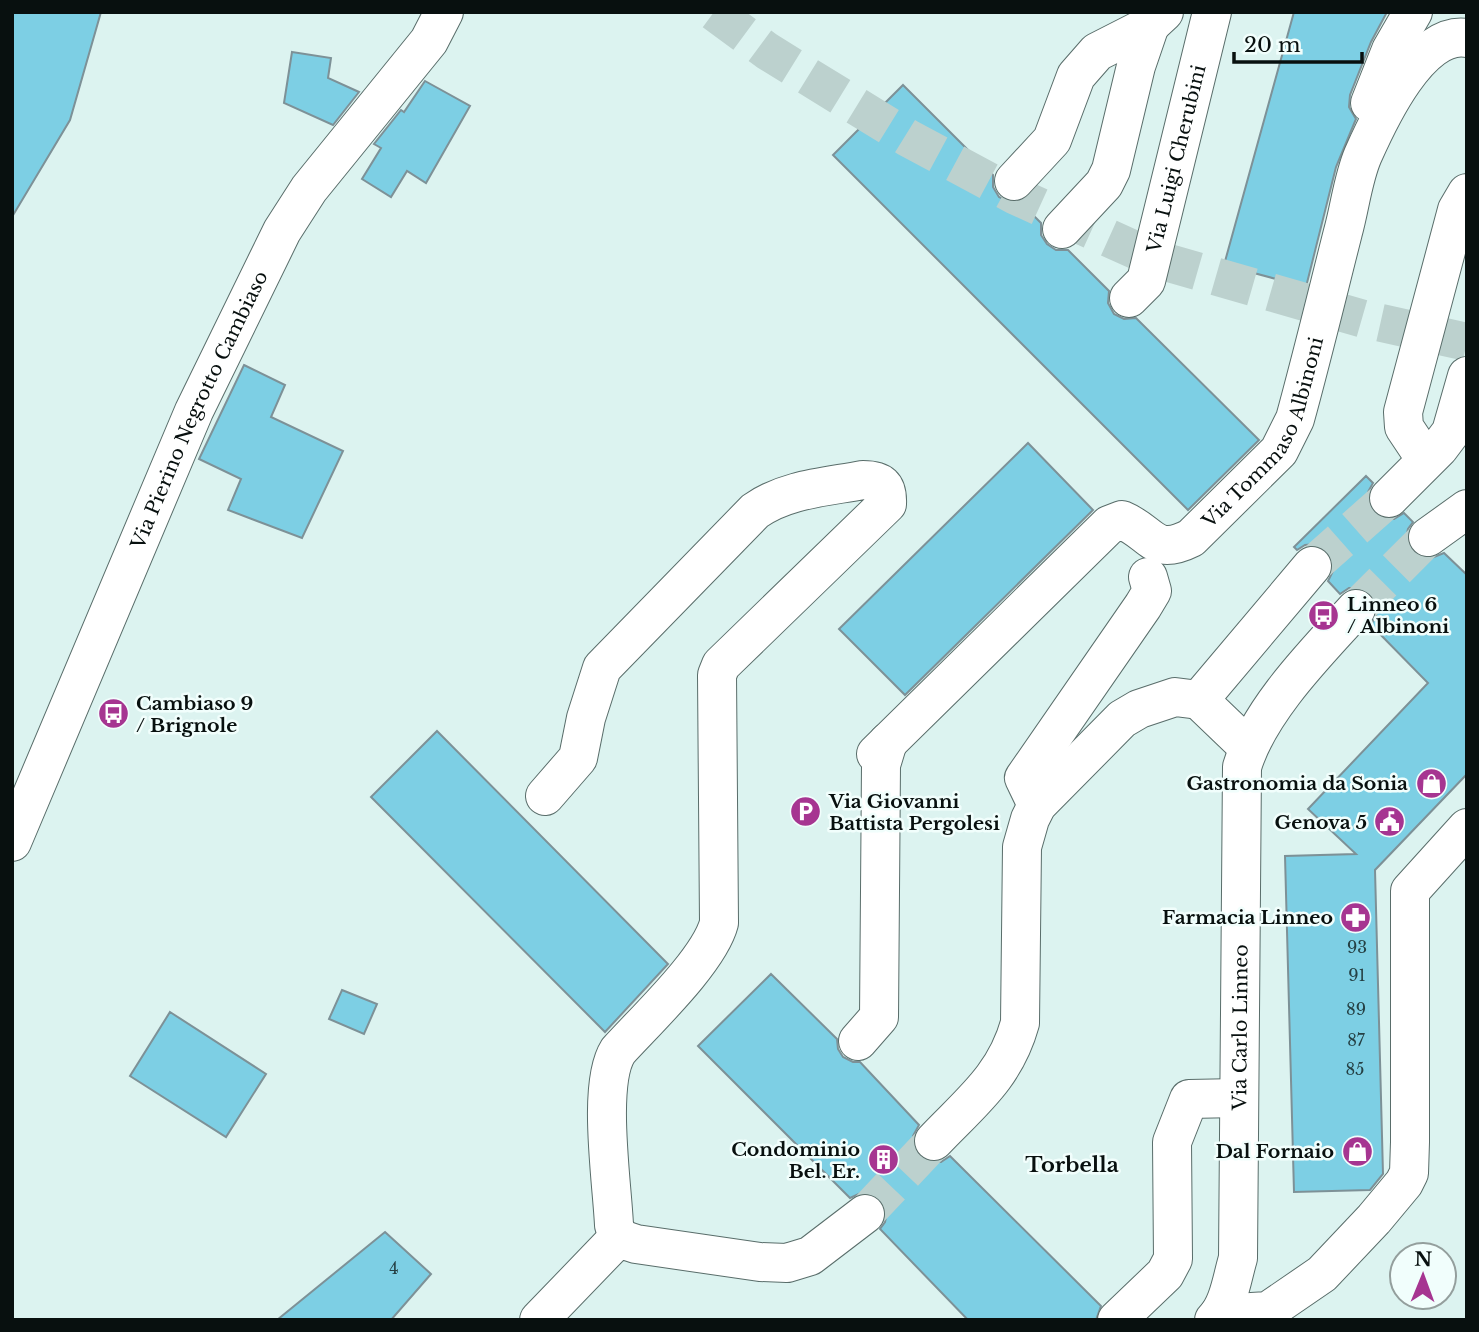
<svg xmlns="http://www.w3.org/2000/svg" width="1479" height="1332" font-family="'Libre Baskerville',serif">
<style>
.building{fill:#7dcfe4;stroke:#7d9197;stroke-width:2}
.lines{fill:none;stroke-linecap:round;stroke-linejoin:round}
.minor-tunnel{stroke:#bcd1ce;stroke-width:38;stroke-dasharray:38 19;stroke-linecap:butt}
.highway-tunnel{stroke:#bcd1ce;stroke-width:38;stroke-dasharray:38 19;stroke-linecap:butt}
.minor-casing{stroke:#596d6a;stroke-width:40}
.minor{stroke:#fff;stroke-width:38}
.labels{text-anchor:middle;dominant-baseline:central;stroke-width:5;stroke-linejoin:round;paint-order:stroke}
.number-label{font-size:16px;fill:#254044}
.street-label{font-size:19px;fill:#08100f;stroke:#f1fefc}
.poi-label{font-size:19px;font-weight:bold;fill:#08100f;stroke:#f1fefc;text-anchor:end}
.neighbourhood-label{font-size:21px;font-weight:bold;fill:#08100f;stroke:#f1fefc}
</style>
<rect width="100%" height="100%" fill="#dcf3f0"/>
<g class="building">
<polygon points="12,12 101,12 70,120 12,217"/>
<polygon points="1294,12 1387,12 1371,42 1350,95 1349,107 1356,119 1336,167 1306,287 1224,265"/>
<polygon points="292,52 331,58 328,78 359,92 333,125 284,103"/>
<polygon points="425,81 470,106 426,183 407,171 391,197 362,179 381,148 374,144 401,110 404,112"/>
<polygon points="903,85 993,175 993,187 999,197 1009,202 1020,202 1041,223 1041,235 1047,244 1056,250 1068,250 1109,291 1108,303 1114,314 1124,319 1136,318 1259,440 1188,510 833,155"/>
<polygon points="244,365 285,385 271,417 343,451 302,538 228,510 241,479 199,459"/>
<polygon points="1028,443 1093,510 905,695 839,629"/>
<polygon points="1366,476 1373,483 1368,492 1368,503 1374,514 1383,519 1394,519 1404,513 1413,522 1408,529 1406,538 1411,550 1418,557 1429,559 1444,553 1467,575 1467,774 1375,870 1383,1174 1370,1190 1294,1192 1285,856 1356,854 1308,809 1428,683 1371,625 1377,613 1377,602 1371,593 1360,588 1349,588 1340,594 1328,581 1334,569 1332,558 1327,550 1315,544 1305,545 1297,550 1294,547"/>
<polygon points="437,731 668,964 605,1032 371,797"/>
<polygon points="771,974 837,1039 838,1049 843,1057 853,1062 860,1062 919,1125 913,1136 913,1148 918,1156 929,1162 941,1162 950,1156 1101,1306 1096,1320 968,1320 880,1229 885,1222 887,1212 882,1200 873,1194 863,1192 850,1198 698,1046"/>
<polygon points="342,990 377,1004 364,1034 329,1019"/>
<polygon points="170,1012 266,1074 226,1137 130,1076"/>
<polygon points="385,1232 431,1274 391,1320 277,1320"/>
</g>
<g class="lines">
<g class="minor-tunnel">
<polyline points="1312,566 1389,498"/>
<polyline points="1356,609 1428,537"/>
<polyline points="865,1214 934,1141"/>
</g>
<polyline class="highway-tunnel" points="714,12 767,51 908,138 1016,196 1155,259 1364,319 1467,342"/>
<defs>
<g id="minor">
<polyline points="1370,103 1391,50 1413,12"/>
<polyline points="1014,181 1052,140 1076,76 1097,52 1150,25 1164,12"/>
<polyline points="1062,229 1104,184 1111,170 1136,66 1150,25"/>
<path id="s1" d="M1129 298 1146 281 1212 12"/>
<polyline points="1426,460 1404,427 1403,412 1457,210 1467,193"/>
<polyline points="1389,498 1439,448 1451,432 1467,376"/>
<polyline points="1428,537 1467,509"/>
<polyline points="1248,747 1199,700 1312,566"/>
<path id="s2" d="M876 754 1109 525 1122 520C1153 533 1153 557 1191 538L1279 451 1295 419C1312 357 1327 295 1343 232 1350 207 1353 178 1363 155 1379 119 1420 30 1467 38"/>
<path d="M545 796 578 758 586 718 602 668 755 511C786 489 826 487 863 480 881 480 888 485 887 504L721 665 717 675 719 923C709 961 646 1020 618 1051 597 1084 612 1182 614 1225L618 1238"/>
<polyline points="1037,805 1024,778 1143,606 1152,591 1148,577"/>
<path id="s3" d="M12 842 194 411 282 231 309 189 429 41 444 12"/>
<polyline points="858,1041 879,1017 881,765 888,742"/>
<path d="M934 1141C971 1102 1005 1077 1020 1023L1022 847 1030 819 1037 805 1122 719 1139 709 1175 697 1199 700"/>
<polyline points="1219,1314 1268,1311 1322,1274 1374,1219 1404,1183 1409,1173 1410,1142 1410,891 1467,828"/>
<polyline points="539,1320 618,1238 636,1244 760,1262 787,1263 810,1256 865,1214"/>
<polyline points="1117,1320 1165,1274 1173,1259 1172,1142 1189,1099 1238,1098"/>
<path id="s4" d="M1214 1320C1229 1305 1232 1278 1238 1258L1242 767C1259 710 1316 653 1356 609"/>
</g>
</defs>
<use href="#minor" class="minor-casing"/>
<use href="#minor" class="minor"/>
</g>
<defs>
<symbol id="bus-disc" viewBox="-11 -11 22 22"><circle r="9.5" fill="#a63591" stroke="#f1fefc"/><path d="M-5-6H5V4H4V6H2V4H-2V6H-4V4H-5ZM-3.5-4V0h7V-4ZM-3.5 1.2v1.5H-2V1.2ZM2 1.2v1.5H3.5V1.2Z" fill="#fff"/></symbol>
<symbol id="shop-disc" viewBox="-11 -11 22 22"><circle r="9.5" fill="#a63591" stroke="#f1fefc"/><path d="M-5-2.5h2.3a2.7 3.5 0 0 1 5.4 0H5L5.5 6h-11ZM-1.5-2.5h3a1.5 2.3 0 0 0-3 0Z" fill="#fff"/></symbol>
<symbol id="parking-disc" viewBox="-11 -11 22 22"><circle r="9.5" fill="#a63591" stroke="#f1fefc"/><path d="M-3.5-5.5H1a3.5 3.5 0 0 1 0 7H-1V5.5H-3.5ZM-1-3.4V-.6H.8a1.4 1.4 0 0 0 0-2.8Z" fill="#fff"/></symbol>
<symbol id="civic-disc" viewBox="-11 -11 22 22"><circle r="9.5" fill="#a63591" stroke="#f1fefc"/><path d="M-.6-6.5H3V-4.5H.6V-3L4-1V1h2V6H-6V1h2V-1L-.6-3ZM-1.2 2.5V6h2.4V2.5Z" fill="#fff"/></symbol>
<symbol id="pharmacy-disc" viewBox="-11 -11 22 22"><circle r="9.5" fill="#a63591" stroke="#f1fefc"/><path d="M-2-6h4v4h4v4h-4v4h-4v-4h-4v-4h4Z" fill="#fff"/></symbol>
<symbol id="building-disc" viewBox="-11 -11 22 22"><circle r="9.5" fill="#a63591" stroke="#f1fefc"/><path d="M-4-6H4V6H1V3H-1V6H-4ZM-2.5-4.3h1.7v1.8h-1.7ZM.8-4.3h1.7v1.8H.8ZM-2.5-1h1.7V.8h-1.7ZM.8-1h1.7V.8H.8Z" fill="#fff"/></symbol>
</defs>
<g fill-rule="evenodd">
<use href="#bus-disc" x="1306" y="598" width="35" height="35"/>
<use href="#bus-disc" x="96" y="696" width="35" height="35"/>
<use href="#shop-disc" x="1414" y="766" width="35" height="35"/>
<use href="#parking-disc" x="788" y="794" width="35" height="35"/>
<use href="#civic-disc" x="1372" y="804" width="35" height="35"/>
<use href="#pharmacy-disc" x="1338" y="900" width="35" height="35"/>
<use href="#shop-disc" x="1340" y="1134" width="35" height="35"/>
<use href="#building-disc" x="866" y="1142" width="35" height="35"/>
</g>
<g class="labels">
<g class="number-label">
<text x="1357" y="947">93</text>
<text x="1357" y="975">91</text>
<text x="1356" y="1009">89</text>
<text x="1356" y="1040">87</text>
<text x="1355" y="1069">85</text>
<text x="394" y="1268">4</text>
</g>
<g class="street-label">
<text stroke="none"><textPath href="#s1" startOffset="150">Via Luigi Cherubini</textPath></text>
<text stroke="none"><textPath href="#s3" startOffset="471">Via Pierino Negrotto Cambiaso</textPath></text>
<text stroke="none"><textPath href="#s2" startOffset="550">Via Tommaso Albinoni</textPath></text>
<text stroke="none"><textPath href="#s4" startOffset="298">Via Carlo Linneo</textPath></text>
</g>
<g class="poi-label">
<text x="1347" y="604" text-anchor="start">Linneo 6<tspan x="1347" dy="22">/ Albinoni</tspan></text>
<text x="136" y="703" text-anchor="start">Cambiaso 9<tspan x="136" dy="22">/ Brignole</tspan></text>
<text x="1408" y="783">Gastronomia da Sonia</text>
<text x="829" y="801" text-anchor="start">Via Giovanni<tspan x="829" dy="22">Battista Pergolesi</tspan></text>
<text x="1367" y="822">Genova 5</text>
<text x="1333" y="917">Farmacia Linneo</text>
<text x="860" y="1149">Condominio<tspan x="860" dy="22">Bel. Er.</tspan></text>
<text x="1334" y="1151">Dal Fornaio</text>
</g>
<g class="neighbourhood-label">
<text x="1072" y="1165">Torbella</text>
</g>
</g>
<rect width="1479" height="1332" fill="none" stroke="#08100f" stroke-width="28"/>
<g transform="translate(1423 1276) rotate(1)"><circle r="33" fill="#f1fefc" stroke="#949f9d" stroke-width="2"/>
<path d="M0-5L12 26L0 18L-12 26Z" fill="#a63591"/>
<text y="-10" font-size="19" font-weight="bold" text-anchor="middle" fill="#08100f">N</text>
</g>
<path d="M1234 52v10h128v-10" fill="none" stroke="#08100f" stroke-width="3.5"/>
<text x="1244" y="52" font-size="21" fill="#08100f" stroke="#f1fefc" stroke-width="5" paint-order="stroke">20 m</text>
</svg>
